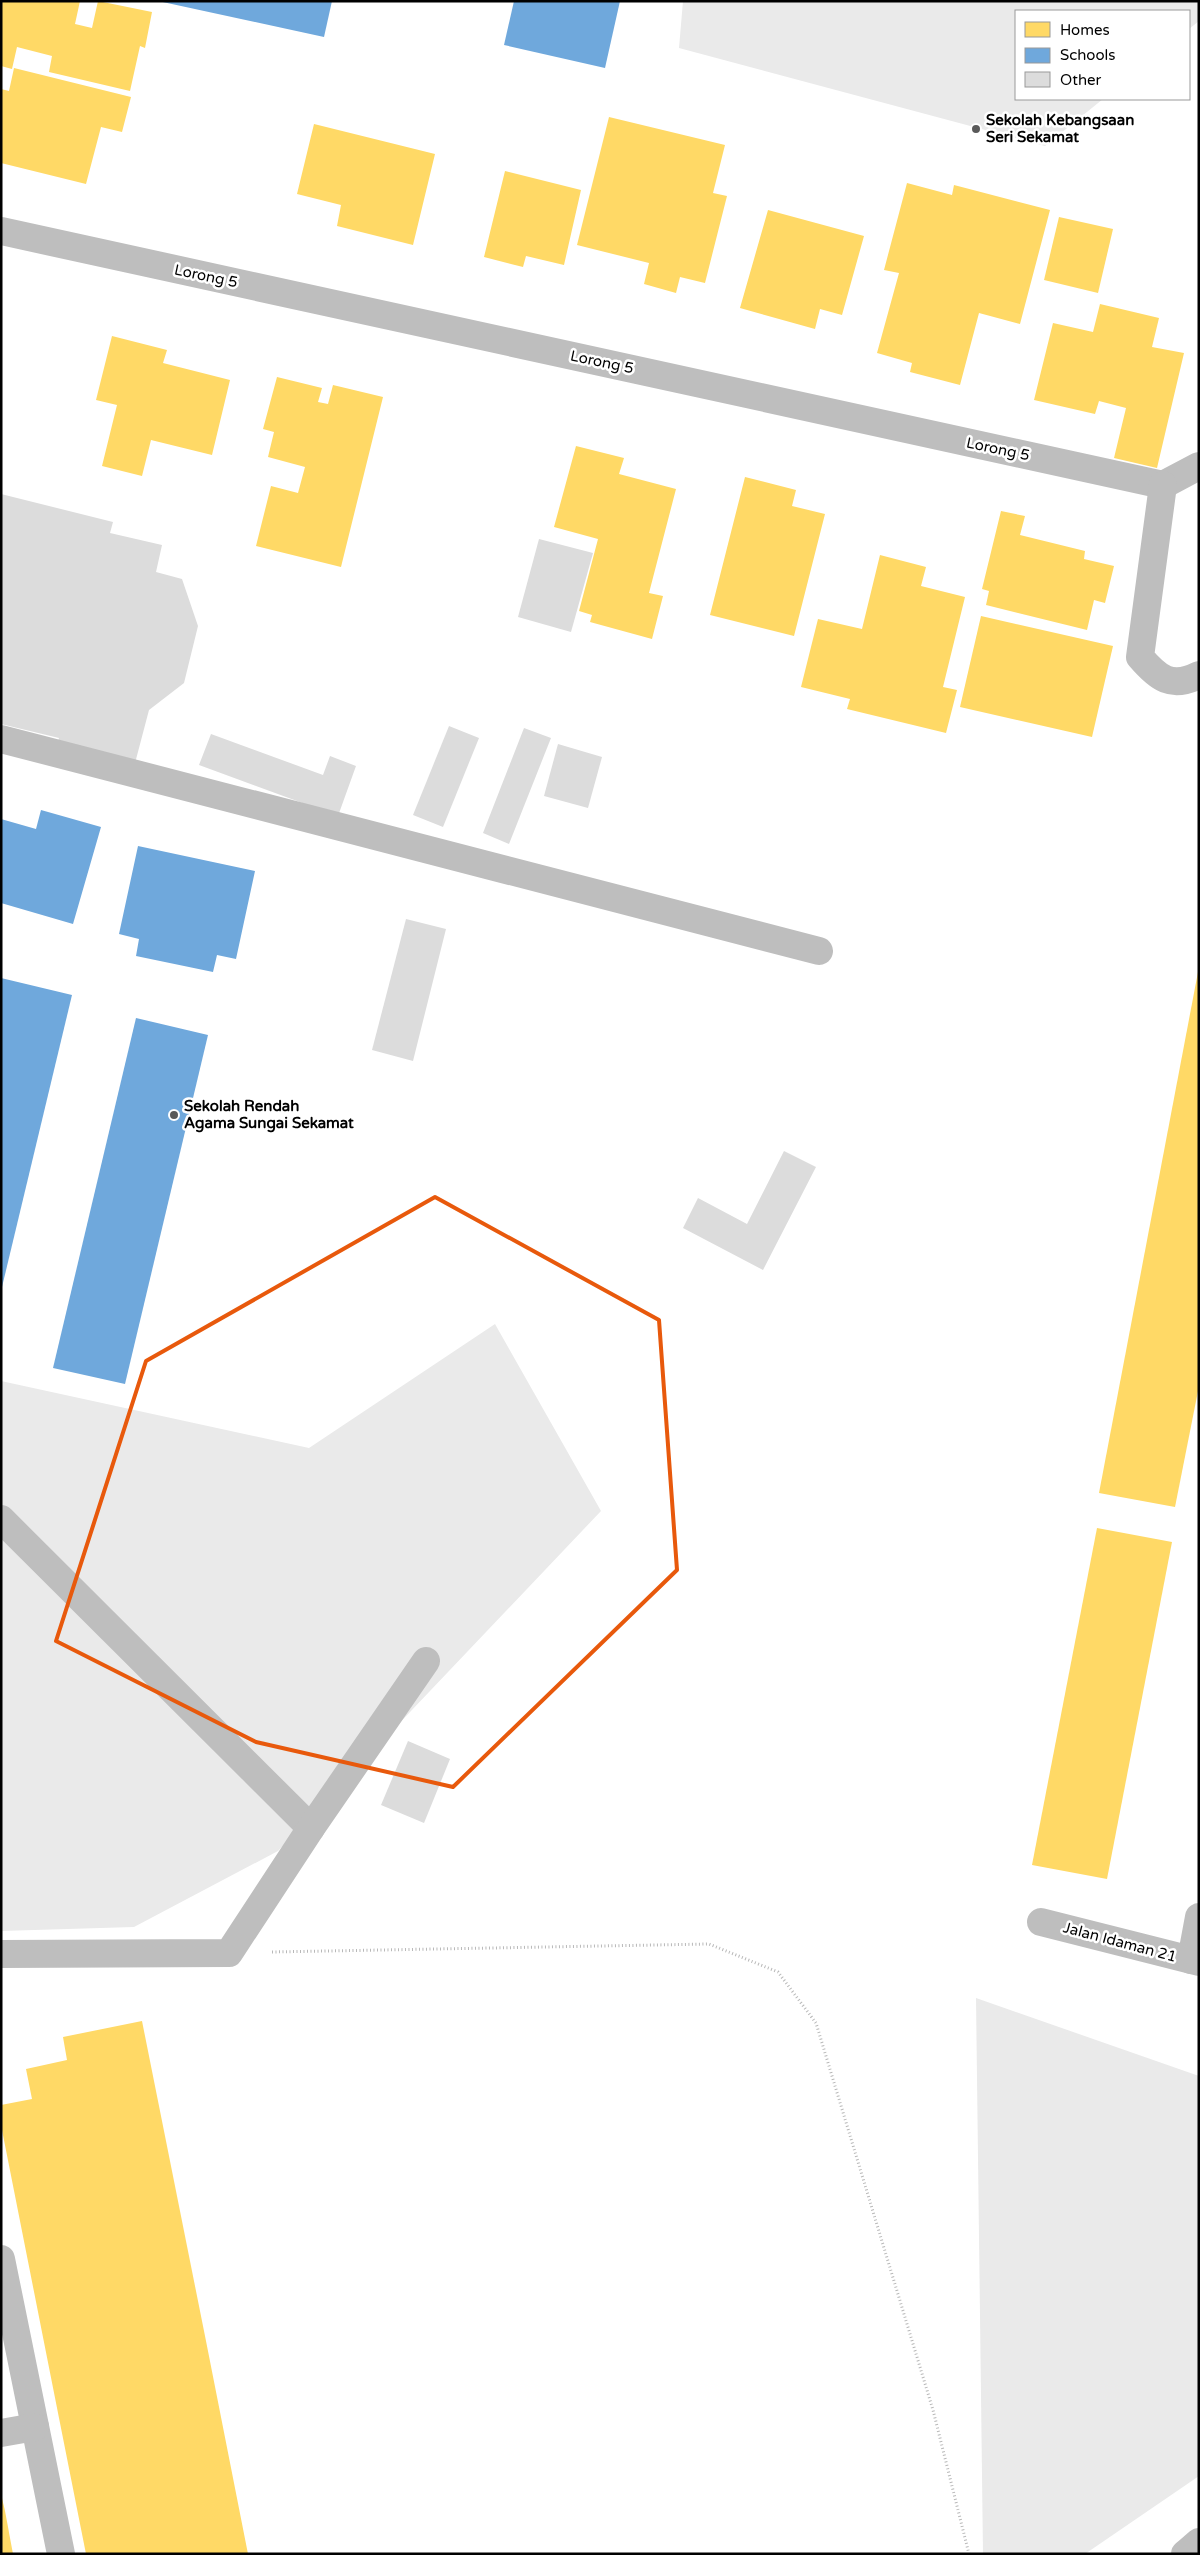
<svg xmlns="http://www.w3.org/2000/svg" width="1200" height="2555" font-family="'Varela Round',sans-serif">
<style>
.green{fill:#eaeaea}
.homes{fill:#ffd966}
.schools{fill:#6fa8dc}
.building{fill:#dcdcdc}
.lines{fill:none;stroke-linecap:round;stroke-linejoin:round}
.path{stroke:#b8b8b8;stroke-width:3;stroke-dasharray:1 2.5;stroke-linecap:butt}
.minor{stroke:#bebebe;stroke-width:28}
.marked{fill:none;stroke:#e8590c;stroke-width:4;stroke-linejoin:round}
.poi-dot{fill:#595959;stroke:#fff;stroke-width:2}
.labels{text-anchor:middle;dominant-baseline:central;stroke-width:5;stroke-linejoin:round;paint-order:stroke}
.poi-label{font-size:15px;font-weight:bold;fill:#000;stroke:#fff;text-anchor:start}
.street-label{font-size:15px;fill:#000;stroke:#fff}
</style>
<rect width="100%" height="100%" fill="#fff"/>
<g class="green">
<polygon points="683,1 1199,1 1199,21 1189,29 1189,11 1016,11 1016,99 1103,99 1045,146 679,48"/>
<polygon points="495,1324 601,1511 278,1851 134,1927 1,1931 1,1381 309,1448"/>
<polygon points="976,1998 1199,2076 1199,2476 1085,2554 983,2554"/>
</g>
<g class="homes">
<polygon points="1,1 80,1 75,24 92,28 98,1 152,12 145,48 140,46 130,91 49,72 52,56 17,47 12,69 1,66"/>
<polygon points="14,68 131,97 122,132 101,127 86,184 1,163 1,89 9,91"/>
<polygon points="609,117 725,145 713,193 727,196 705,283 680,277 676,293 644,284 649,263 577,245"/>
<polygon points="314,124 435,154 413,245 337,226 341,205 297,194"/>
<polygon points="505,171 581,190 564,265 526,256 523,267 484,257"/>
<polygon points="907,183 952,195 954,185 1050,210 1020,324 979,313 960,385 910,372 912,363 877,353 899,273 884,270"/>
<polygon points="768,210 864,236 842,315 820,309 815,329 740,308"/>
<polygon points="1059,217 1113,229 1098,293 1044,280"/>
<polygon points="1100,304 1159,318 1152,347 1184,353 1157,468 1114,458 1126,408 1099,401 1095,414 1034,400 1053,323 1093,332"/>
<polygon points="112,336 167,350 163,363 230,380 212,455 151,440 142,476 102,466 117,405 96,400"/>
<polygon points="277,377 322,388 318,402 328,404 333,385 383,397 341,567 256,546 271,486 298,493 305,467 268,457 274,432 263,429"/>
<polygon points="576,446 624,458 619,474 676,489 649,593 663,596 652,639 590,622 592,615 579,611 598,539 554,527"/>
<polygon points="745,477 796,490 792,506 825,514 794,636 710,615"/>
<polygon points="1001,511 1025,516 1020,535 1085,551 1084,559 1114,566 1105,603 1094,600 1087,630 986,605 989,591 982,589"/>
<polygon points="880,555 926,567 921,586 965,597 943,687 957,690 946,733 847,709 850,699 801,687 818,619 862,629"/>
<polygon points="981,616 1113,646 1092,737 960,707"/>
<polygon points="1198,972 1199,1386 1175,1507 1099,1493"/>
<polygon points="1097,1528 1172,1542 1107,1879 1032,1865"/>
<polygon points="142,2021 206,2341 248,2554 86,2554 59,2418 1,2125 1,2105 32,2099 26,2069 67,2060 63,2037"/>
<polygon points="2,2498 5,2511 13,2554 1,2554"/>
</g>
<g class="schools">
<polygon points="158,1 332,1 324,37"/>
<polygon points="514,1 620,1 605,68 504,45"/>
<polygon points="41,810 101,827 73,924 1,903 1,819 36,829"/>
<polygon points="138,846 255,871 236,959 217,955 213,972 136,956 139,939 119,934"/>
<polygon points="1,978 72,995 2,1287 1,1287"/>
<polygon points="136,1018 208,1035 125,1384 53,1368"/>
</g>
<g class="building">
<polygon points="1,494 113,522 110,533 162,545 156,572 182,579 198,626 184,683 149,710 134,767 56,747 59,738 1,724"/>
<polygon points="539,539 593,553 571,632 518,617"/>
<polygon points="449,726 479,738 443,827 413,815"/>
<polygon points="524,728 551,738 509,844 483,833"/>
<polygon points="211,734 323,775 330,756 356,766 338,816 199,765"/>
<polygon points="558,744 602,757 588,808 544,796"/>
<polygon points="406,919 446,929 413,1061 372,1050"/>
<polygon points="784,1151 816,1167 763,1270 683,1228 698,1198 747,1224"/>
<polygon points="408,1741 450,1759 424,1823 381,1805"/>
</g>
<g class="lines">
<polyline class="path" points="272,1952 709,1944 778,1972 816,2023 933,2410 969,2554"/>
<g class="minor">
<polyline points="1,231 1163,485 1199,466"/>
<path d="M1163 485 1140 657C1158 678 1171 689 1199 675"/>
<polyline points="1,739 819,951"/>
<polyline points="1,1519 311,1828"/>
<polyline points="1041,1922 1199,1962"/>
<polyline points="1,1954 229,1953 311,1828 426,1661"/>
<polyline points="1191,1960 1199,1917"/>
<polyline points="1,2259 61,2554"/>
<polyline points="1,2433 35,2427"/>
<polyline points="1185,2554 1199,2542"/>
</g>
</g>
<path class="marked" d="M435 1197 659 1320 677 1570 453 1787 256 1742 56 1641 146 1361Z"/>
<g class="poi-dot">
<circle cx="976" cy="129" r="5"/>
<circle cx="174" cy="1115" r="5"/>
</g>
<g class="labels">
<g class="poi-label">
<text x="986" y="120">Sekolah Kebangsaan<tspan x="986" dy="17">Seri Sekamat</tspan></text>
<text x="184" y="1106">Sekolah Rendah<tspan x="184" dy="17">Agama Sungai Sekamat</tspan></text>
</g>
<g class="street-label">
<text transform="translate(206 276) rotate(12)">Lorong 5</text>
<text transform="translate(602 362) rotate(12)">Lorong 5</text>
<text transform="translate(998 449) rotate(12)">Lorong 5</text>
<text transform="translate(1120 1942) rotate(15)">Jalan Idaman 21</text>
</g>
</g>
<rect width="1200" height="2555" fill="none" stroke="#000000" stroke-width="5"/>
<rect x="1015" y="10" width="175" height="90" fill="#ffffff" stroke="#999999"/>
<rect x="1025" y="22" width="25" height="15" fill="#ffd966" stroke="#999999"/>
<text x="1060" y="35" font-size="15" fill="#000000">Homes</text>
<rect x="1025" y="48" width="25" height="15" fill="#6fa8dc" stroke="#999999"/>
<text x="1060" y="60" font-size="15" fill="#000000">Schools</text>
<rect x="1025" y="72" width="25" height="15" fill="#dcdcdc" stroke="#999999"/>
<text x="1060" y="85" font-size="15" fill="#000000">Other</text>
</svg>
